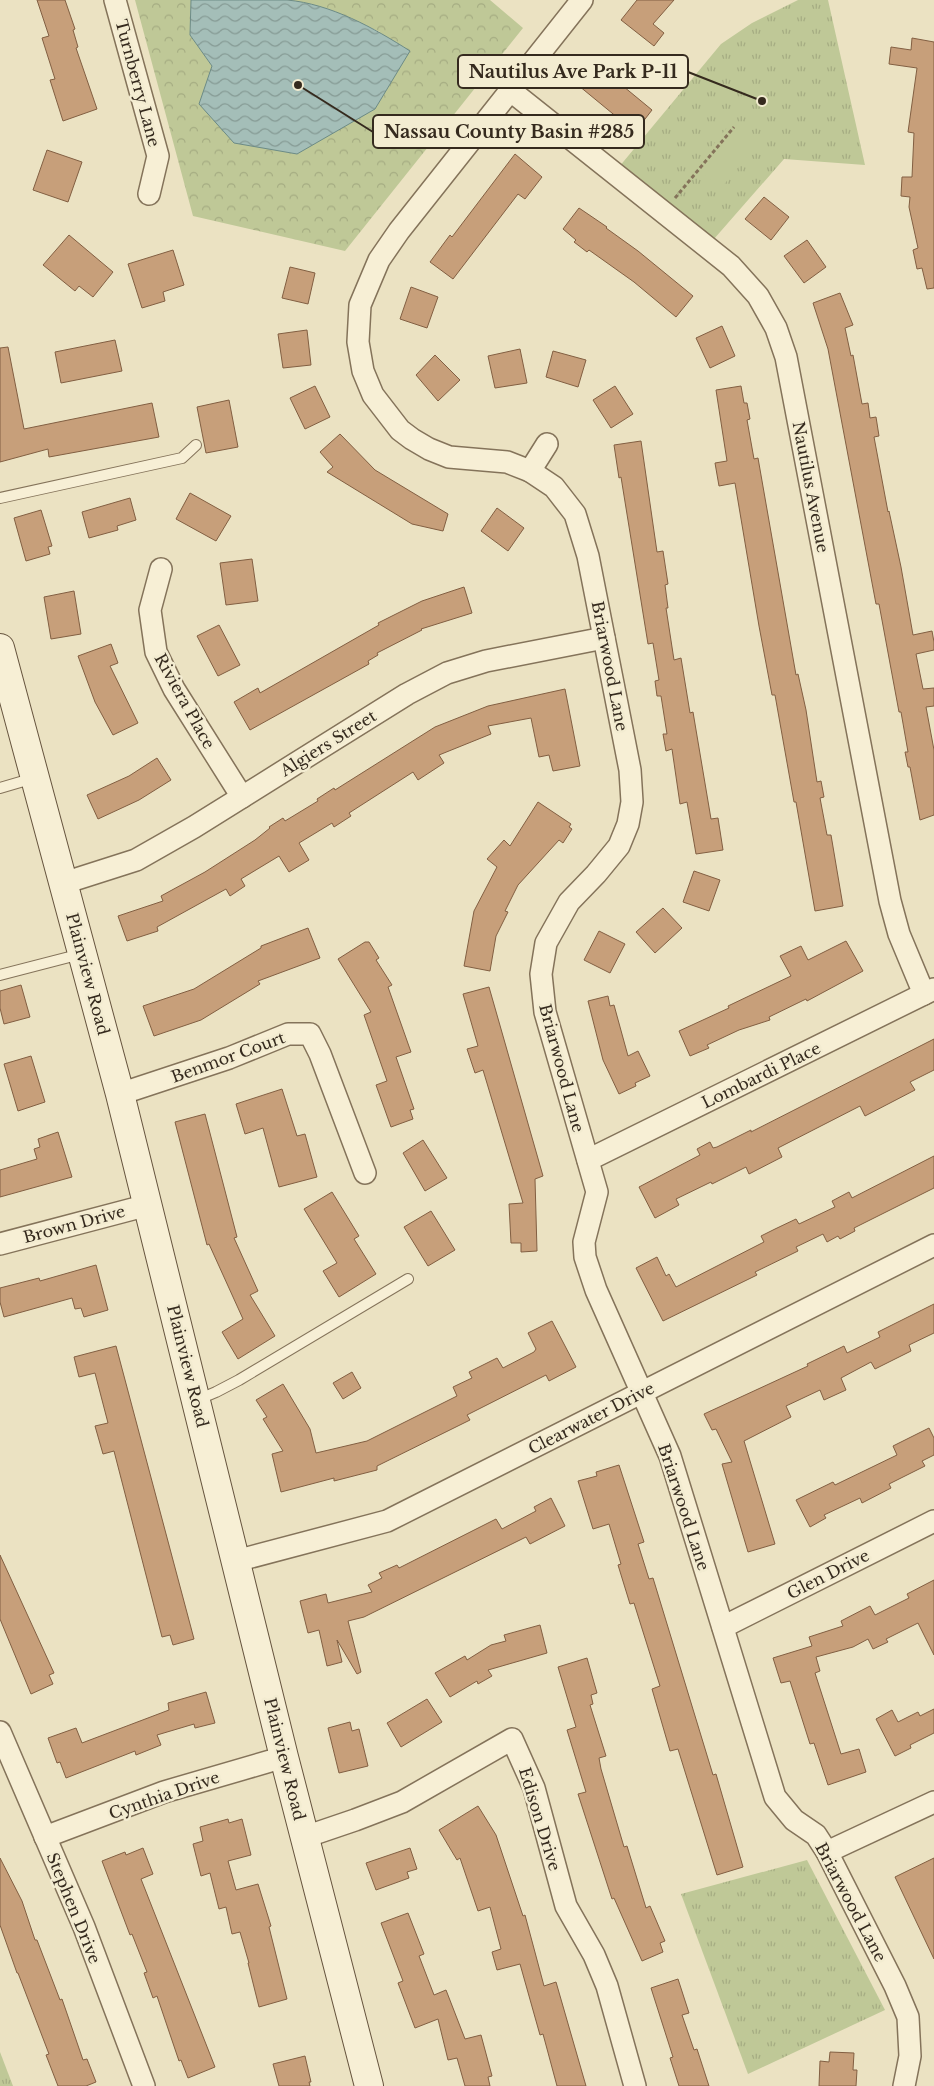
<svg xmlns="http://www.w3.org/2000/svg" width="934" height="2086" font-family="'Libre Baskerville',serif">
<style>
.grass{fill:url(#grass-tufts)}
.forest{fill:url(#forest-crowns)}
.pitch{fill:#bfc897}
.water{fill:url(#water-waves);stroke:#6c8b86}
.building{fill:#c79f7a;stroke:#825f42}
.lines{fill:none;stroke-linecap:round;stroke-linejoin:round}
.lane-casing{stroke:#84735a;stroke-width:12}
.street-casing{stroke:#84735a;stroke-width:24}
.secondary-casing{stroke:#66543e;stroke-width:30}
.path{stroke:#84735a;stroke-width:3;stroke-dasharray:4 2.5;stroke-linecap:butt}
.lane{stroke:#f7efd5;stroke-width:10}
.street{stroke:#f7efd5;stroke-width:21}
.secondary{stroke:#f7efd5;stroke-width:28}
.labels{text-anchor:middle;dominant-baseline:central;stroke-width:5;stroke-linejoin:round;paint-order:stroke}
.street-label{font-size:16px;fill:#352a1e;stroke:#f3ecd1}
.leader{fill:none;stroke:#352a1e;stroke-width:2}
.callout-dot{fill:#352a1e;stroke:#f3ecd1;stroke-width:2}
.callout{fill:#f3ecd1;stroke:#352a1e;stroke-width:2}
.callout-label{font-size:18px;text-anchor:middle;font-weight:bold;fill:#352a1e}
</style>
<defs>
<pattern id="grass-tufts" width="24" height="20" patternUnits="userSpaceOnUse" patternTransform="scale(1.25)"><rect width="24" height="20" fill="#bfc897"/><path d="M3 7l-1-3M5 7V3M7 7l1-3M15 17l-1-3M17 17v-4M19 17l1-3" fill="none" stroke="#a5ac82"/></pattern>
<pattern id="forest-crowns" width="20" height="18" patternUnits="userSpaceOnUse" patternTransform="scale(1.25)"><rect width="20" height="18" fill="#bfc897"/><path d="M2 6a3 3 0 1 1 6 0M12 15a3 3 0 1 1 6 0" fill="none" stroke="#a5ac82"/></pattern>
<pattern id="water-waves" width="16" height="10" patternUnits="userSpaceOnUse" patternTransform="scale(1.25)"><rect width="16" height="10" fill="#a4beb8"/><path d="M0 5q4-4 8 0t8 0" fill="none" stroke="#869b95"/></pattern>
</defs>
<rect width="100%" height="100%" fill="#ebe2c2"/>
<g class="grass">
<polygon points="798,0 828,0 865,165 784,159 707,247 614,173 721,44 752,23"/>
<polygon points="807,1860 885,2010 748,2074 681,1894"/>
<polygon points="0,2052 13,2086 0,2086"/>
</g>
<polygon class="forest" points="135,0 191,0 190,35 212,66 380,32 327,9 288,0 490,0 523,28 345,251 193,216"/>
<polygon class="pitch" points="730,124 756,146 721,188 695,167"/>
<path class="water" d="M191 0C223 0 256 0 287 0 331 4 374 28 410 51L375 109 297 154 234 143 199 104 212 66 190 35Z"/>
<g class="building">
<polygon points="37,0 65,0 75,29 73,30 78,47 76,48 97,109 63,121 50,80 55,79 42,38 49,36"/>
<polygon points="637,0 674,0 653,24 664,33 654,46 621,20"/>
<polygon points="912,38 934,42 934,288 927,289 922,268 917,269 913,250 918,248 909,207 910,197 901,196 902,177 912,177 914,133 908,132 917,68 889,64 891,47 911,50"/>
<polygon points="594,55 615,73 612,77 652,110 635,132 573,81"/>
<polygon points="47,150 82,162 68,202 33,190"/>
<polygon points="515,154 542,177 525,199 518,194 453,279 430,262 450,235 452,237"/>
<polygon points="764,197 789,217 771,240 745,219"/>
<polygon points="579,208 607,227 606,228 638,251 693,296 676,317 634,282 589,250 587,252 574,242 576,240 563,229"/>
<polygon points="69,235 113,272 93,297 79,286 75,291 43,265"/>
<polygon points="807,240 826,267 804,283 784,256"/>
<polygon points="173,250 184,285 163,292 165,301 142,308 128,264"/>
<polygon points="290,267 315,273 308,304 282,298"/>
<polygon points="411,287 438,297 427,328 400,319"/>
<polygon points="840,293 853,325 845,328 851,356 853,355 862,404 868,403 870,418 876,417 879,436 874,437 888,512 889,511 901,567 913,635 932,631 934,642 934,650 916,654 923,689 934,688 934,706 926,707 934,750 934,815 920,820 910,767 908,767 905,752 908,752 901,712 899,712 879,604 876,604 828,349 813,303"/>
<polygon points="722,326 735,356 710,368 696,338"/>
<polygon points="307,330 311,365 283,368 278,334"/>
<polygon points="115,340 122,371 61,383 55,352"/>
<polygon points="8,347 24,429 152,403 159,437 49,457 48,449 0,462 0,348"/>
<polygon points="520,349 527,383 495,388 488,356"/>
<polygon points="553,351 586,360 578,387 546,377"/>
<polygon points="435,355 460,380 438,401 416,375"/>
<polygon points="315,386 330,417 305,429 290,398"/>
<polygon points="615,386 633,414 611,428 593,400"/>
<polygon points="741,386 744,403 747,403 750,419 747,420 754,459 758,458 796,675 798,674 806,710 817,782 821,781 824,797 820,798 827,835 831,835 843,906 815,911 796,802 794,802 775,695 772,695 759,626 735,483 719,486 715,463 727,461 716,390"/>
<polygon points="229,400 238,447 206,453 197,407"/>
<polygon points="340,434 375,470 448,514 443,531 412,524 327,472 333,467 320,452"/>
<polygon points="641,441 657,552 663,551 668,584 665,585 668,608 666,608 674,660 681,658 690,713 693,712 711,819 718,818 723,850 696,854 687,802 680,804 672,749 666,751 663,734 667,734 661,696 657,696 655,681 659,680 653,643 648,644 621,477 619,478 614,445"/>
<polygon points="190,493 231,516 216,541 176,519"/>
<polygon points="130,498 136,520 117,526 118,530 89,538 82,512"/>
<polygon points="497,508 524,528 508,551 481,531"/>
<polygon points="41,510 52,546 48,547 50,554 26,561 14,518"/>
<polygon points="252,559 258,601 226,605 220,563"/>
<polygon points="464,587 472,613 421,629 422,630 377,653 378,655 368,661 369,664 250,730 234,702 258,688 260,693 379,625 378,623 422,601"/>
<polygon points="74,591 81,634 51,639 44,597"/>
<polygon points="219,625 240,665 218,676 197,636"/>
<polygon points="111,644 118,663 110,666 138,723 113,735 95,702 78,656"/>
<polygon points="565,689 580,766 553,771 549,755 539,757 531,718 488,726 491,734 439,755 444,763 418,780 413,772 349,813 351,816 334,827 332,823 299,843 309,860 289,872 279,856 241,879 245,886 230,896 226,889 157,927 158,931 127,941 118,916 163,901 161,896 205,872 255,840 270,828 269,827 283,818 285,821 318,801 317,799 334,788 335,790 435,727 488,706"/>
<polygon points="157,758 171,780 139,800 98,819 87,795 129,776"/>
<polygon points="538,802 571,824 569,827 572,829 563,843 559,840 518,885 505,911 508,912 496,936 490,971 464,966 474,911 497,867 487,859 504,840 510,846"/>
<polygon points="694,871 720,880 709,911 683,902"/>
<polygon points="663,908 682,928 655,953 636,932"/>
<polygon points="308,928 320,958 258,981 260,984 201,1020 154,1036 143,1006 194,989 261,948 261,946"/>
<polygon points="599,931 625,944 610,973 584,960"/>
<polygon points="846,941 863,971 807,1001 806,999 769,1017 770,1020 739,1030 707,1045 709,1048 690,1056 679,1031 729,1008 728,1006 791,976 780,956 801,946 808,960"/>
<polygon points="365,942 369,942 379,958 376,960 392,985 388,987 411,1052 396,1057 414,1109 410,1110 413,1119 391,1127 376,1085 387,1081 364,1015 371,1012 338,959"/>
<polygon points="21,985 30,1017 4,1024 0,1008 0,991"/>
<polygon points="489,987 543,1176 535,1179 537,1251 521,1252 521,1243 511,1243 509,1204 523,1203 483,1070 475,1073 467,1049 478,1046 463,994"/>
<polygon points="608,996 610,1006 614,1005 628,1056 638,1051 650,1076 635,1083 636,1086 619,1094 603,1060 588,1001"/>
<polygon points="934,1039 934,1070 910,1082 915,1090 865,1116 860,1106 778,1148 782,1157 749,1174 746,1167 712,1184 711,1182 676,1199 679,1205 655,1218 639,1187 700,1155 697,1149 710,1142 713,1148 717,1147 751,1130 751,1132"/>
<polygon points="31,1056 45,1102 18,1111 4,1064"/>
<polygon points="282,1089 297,1136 305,1134 317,1177 279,1187 263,1128 245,1134 236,1104"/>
<polygon points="205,1114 237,1237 234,1238 258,1291 250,1295 275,1336 238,1359 222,1332 243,1319 209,1244 207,1245 175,1122"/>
<polygon points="58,1132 72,1177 0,1197 0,1170 37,1159 34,1149 40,1147 38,1139"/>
<polygon points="423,1140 447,1178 425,1191 403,1153"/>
<polygon points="934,1156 934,1188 854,1228 855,1231 840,1239 838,1236 827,1242 823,1234 796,1247 798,1251 755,1272 757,1275 663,1321 636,1268 657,1257 666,1276 669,1274 676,1287 764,1242 761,1236 775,1229 796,1219 799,1224 835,1207 832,1201 849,1192 852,1198"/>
<polygon points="332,1192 359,1236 354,1239 376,1274 339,1297 323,1271 337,1263 304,1209"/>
<polygon points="431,1211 455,1250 428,1266 404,1227"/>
<polygon points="96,1265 108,1310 84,1317 81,1308 75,1309 72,1298 4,1317 0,1302 0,1288 39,1278 40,1281"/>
<polygon points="934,1304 934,1333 909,1345 911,1351 875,1369 871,1362 841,1378 846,1390 824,1400 820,1390 786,1406 791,1417 744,1441 775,1544 748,1552 722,1464 732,1462 716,1429 712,1430 704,1414 808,1366 807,1364 844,1346 847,1353 880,1337 878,1332"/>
<polygon points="552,1321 576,1367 549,1381 546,1375 467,1415 470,1420 377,1466 377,1470 334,1481 334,1478 281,1492 272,1454 283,1451 263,1419 267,1417 256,1400 283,1384 310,1429 316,1453 367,1441 457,1396 453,1387 472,1378 469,1372 497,1358 503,1368 534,1352 536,1349 528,1333"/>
<polygon points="116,1346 194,1639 173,1645 170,1635 162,1637 114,1451 103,1454 95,1426 108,1423 95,1373 79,1377 74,1357"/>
<polygon points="352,1372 361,1388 343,1399 333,1383"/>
<polygon points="929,1428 934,1438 934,1455 922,1461 925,1466 889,1484 891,1488 862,1503 860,1498 824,1515 826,1518 810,1527 796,1500 833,1482 835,1485 897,1455 893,1446"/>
<polygon points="619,1465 644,1542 638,1544 649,1579 653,1578 713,1775 716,1774 743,1867 717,1875 678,1749 670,1751 652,1689 660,1686 634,1603 630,1604 618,1565 621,1564 609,1524 593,1529 578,1481 597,1476 596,1472"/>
<polygon points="551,1498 565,1526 530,1544 526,1537 364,1617 348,1621 361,1672 357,1674 337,1640 342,1662 327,1666 319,1630 308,1633 300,1601 326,1594 328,1603 372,1592 368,1585 382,1578 379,1573 397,1565 399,1568 496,1519 502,1529 536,1511 534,1507"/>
<polygon points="0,1555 54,1673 49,1675 53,1684 31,1694 0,1619"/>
<polygon points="934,1580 934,1655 918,1623 886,1639 888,1642 873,1649 868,1639 853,1647 816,1657 820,1671 815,1673 841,1754 859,1749 866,1772 828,1785 814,1743 810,1744 790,1681 781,1683 773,1658 812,1646 809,1637 843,1626 841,1621 870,1606 875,1615 909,1598 907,1594"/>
<polygon points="540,1625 547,1653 488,1670 492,1676 478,1684 477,1681 450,1697 435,1673 465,1656 467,1660 491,1645 506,1641 504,1635"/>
<polygon points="587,1658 597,1693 591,1695 593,1704 590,1705 606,1756 599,1758 601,1769 624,1847 627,1846 646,1908 650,1906 665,1941 660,1943 663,1952 642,1961 614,1898 612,1899 578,1794 586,1792 567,1730 576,1727 558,1667"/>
<polygon points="206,1692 215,1723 195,1728 194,1724 157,1735 161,1745 136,1755 135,1751 66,1778 60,1762 57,1763 48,1738 76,1728 82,1743 169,1710 168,1703"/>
<polygon points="427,1699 442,1722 401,1747 387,1723"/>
<polygon points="934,1709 934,1733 910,1745 911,1748 895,1756 876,1719 892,1710 898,1722 918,1712 920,1716"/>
<polygon points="350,1722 352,1731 359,1729 368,1766 339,1773 328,1728"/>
<polygon points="478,1806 496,1835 523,1916 525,1915 544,1986 556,1982 586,2086 557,2086 543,2034 540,2035 520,1964 497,1970 492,1952 501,1949 490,1907 478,1911 460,1858 457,1860 439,1830"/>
<polygon points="228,1819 229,1823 242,1819 251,1855 228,1861 236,1890 258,1884 271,1926 269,1927 287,1999 259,2007 248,1963 249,1963 240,1932 232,1934 226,1907 219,1909 210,1873 201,1876 193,1844 203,1841 200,1827"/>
<polygon points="143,1848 153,1874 141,1879 215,2067 188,2078 181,2060 179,2061 157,1996 153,1998 144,1973 147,1972 132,1934 130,1935 102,1861 125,1852 126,1855"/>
<polygon points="410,1848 417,1869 407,1872 409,1878 376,1890 366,1863"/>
<polygon points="0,1858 22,1901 35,1940 37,1940 60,2000 62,1999 83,2060 87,2059 96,2082 86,2086 58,2086 46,2055 49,2054 18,1973 17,1973 0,1925"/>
<polygon points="934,1858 934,1959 895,1877"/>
<polygon points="408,1913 424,1954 419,1956 434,1995 446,1990 465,2039 481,2035 492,2076 488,2077 490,2086 465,2086 457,2058 448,2060 438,2019 415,2028 398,1983 403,1981 381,1923"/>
<polygon points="678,1979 689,2013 682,2015 694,2050 697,2049 709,2086 679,2086 670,2058 673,2057 651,1988"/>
<polygon points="830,2052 854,2053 853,2070 857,2070 856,2086 819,2086 820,2061 829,2062"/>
<polygon points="305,2056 311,2082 309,2082 310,2086 279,2086 273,2064"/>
</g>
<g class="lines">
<defs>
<g id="lane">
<polyline points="0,498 182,458 196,445"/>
<polyline points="0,788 34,778"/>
<polyline points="0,975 81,954"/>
<polyline points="197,1400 216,1392 239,1380 408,1279"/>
</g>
<g id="street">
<polyline points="115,0 158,156 149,194"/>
<polyline points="582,0 399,231 379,260 360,305 358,342 363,371 373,395 400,430 412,439 429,449 449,457 507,462 530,471 554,487 575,514 588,556 630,770 632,802 628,824 619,846 596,874 569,902 546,943 541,974 545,1012 597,1192 584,1242 585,1257 596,1290 670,1456 775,1797 794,1820 816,1835 827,1852 895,1986 908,2017 910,2056 904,2086"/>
<polyline points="511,91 731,266 758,296 776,328 786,357 890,901 899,934 924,994"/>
<polyline points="530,471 547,444"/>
<polyline points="161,569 150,610 156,652 174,689 242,797"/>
<polyline points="64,883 136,860 194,827 407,694 447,673 486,661 604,638"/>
<polyline points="120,1094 229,1058 288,1034 310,1034 320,1054 365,1173"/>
<polyline points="588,1160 934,989"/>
<polyline points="0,1244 148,1205"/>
<polyline points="236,1561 387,1521 934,1245"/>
<polyline points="723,1627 934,1521"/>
<polyline points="0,1732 84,1927 144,2086"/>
<polyline points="45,1837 164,1792 284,1757"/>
<polyline points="305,1837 355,1820 402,1802 512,1739 534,1788 566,1906 594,1955 607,1986 635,2086"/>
<polyline points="827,1852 934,1802"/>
</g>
<polyline id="secondary" points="0,648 120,1094 284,1757 369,2086"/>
</defs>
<use href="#lane" class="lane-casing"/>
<use href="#street" class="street-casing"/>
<use href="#secondary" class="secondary-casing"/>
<polyline class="path" points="675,198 734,127"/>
<use href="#lane" class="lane"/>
<use href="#street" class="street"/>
<use href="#secondary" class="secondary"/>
</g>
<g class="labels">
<g class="street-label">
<text transform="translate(138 83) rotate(75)">Turnberry Lane</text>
<text transform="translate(811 487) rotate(79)">Nautilus Avenue</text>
<text transform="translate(610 666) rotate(79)">Briarwood Lane</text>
<text transform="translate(185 701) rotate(61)">Riviera Place</text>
<text transform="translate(328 743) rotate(-32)">Algiers Street</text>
<text transform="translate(88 974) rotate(75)">Plainview Road</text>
<text transform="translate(228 1057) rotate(-20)">Benmor Court</text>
<text transform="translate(562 1068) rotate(75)">Briarwood Lane</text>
<text transform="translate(761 1075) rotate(-26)">Lombardi Place</text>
<text transform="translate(74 1224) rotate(-15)">Brown Drive</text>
<text transform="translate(188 1366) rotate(76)">Plainview Road</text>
<text transform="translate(591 1418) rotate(-27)">Clearwater Drive</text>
<text transform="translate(684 1507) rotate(72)">Briarwood Lane</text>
<text transform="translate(828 1574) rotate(-27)">Glen Drive</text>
<text transform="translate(285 1759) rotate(76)">Plainview Road</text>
<text transform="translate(164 1795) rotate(-19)">Cynthia Drive</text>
<text transform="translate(540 1819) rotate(73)">Edison Drive</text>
<text transform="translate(851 1902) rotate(62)">Briarwood Lane</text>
<text transform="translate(74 1908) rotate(68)">Stephen Drive</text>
</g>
</g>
<path class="leader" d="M762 101L688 72M298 85L373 132"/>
<g class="callout-dot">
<circle cx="762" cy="101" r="5"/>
<circle cx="298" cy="85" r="5"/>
</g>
<g class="callout">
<rect x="458" y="55" width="230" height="33" rx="5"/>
<rect x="373" y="115" width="271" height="33" rx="5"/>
</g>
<g class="callout-label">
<text x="573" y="78">Nautilus Ave Park P-11</text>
<text x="509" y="138">Nassau County Basin #285</text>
</g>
</svg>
